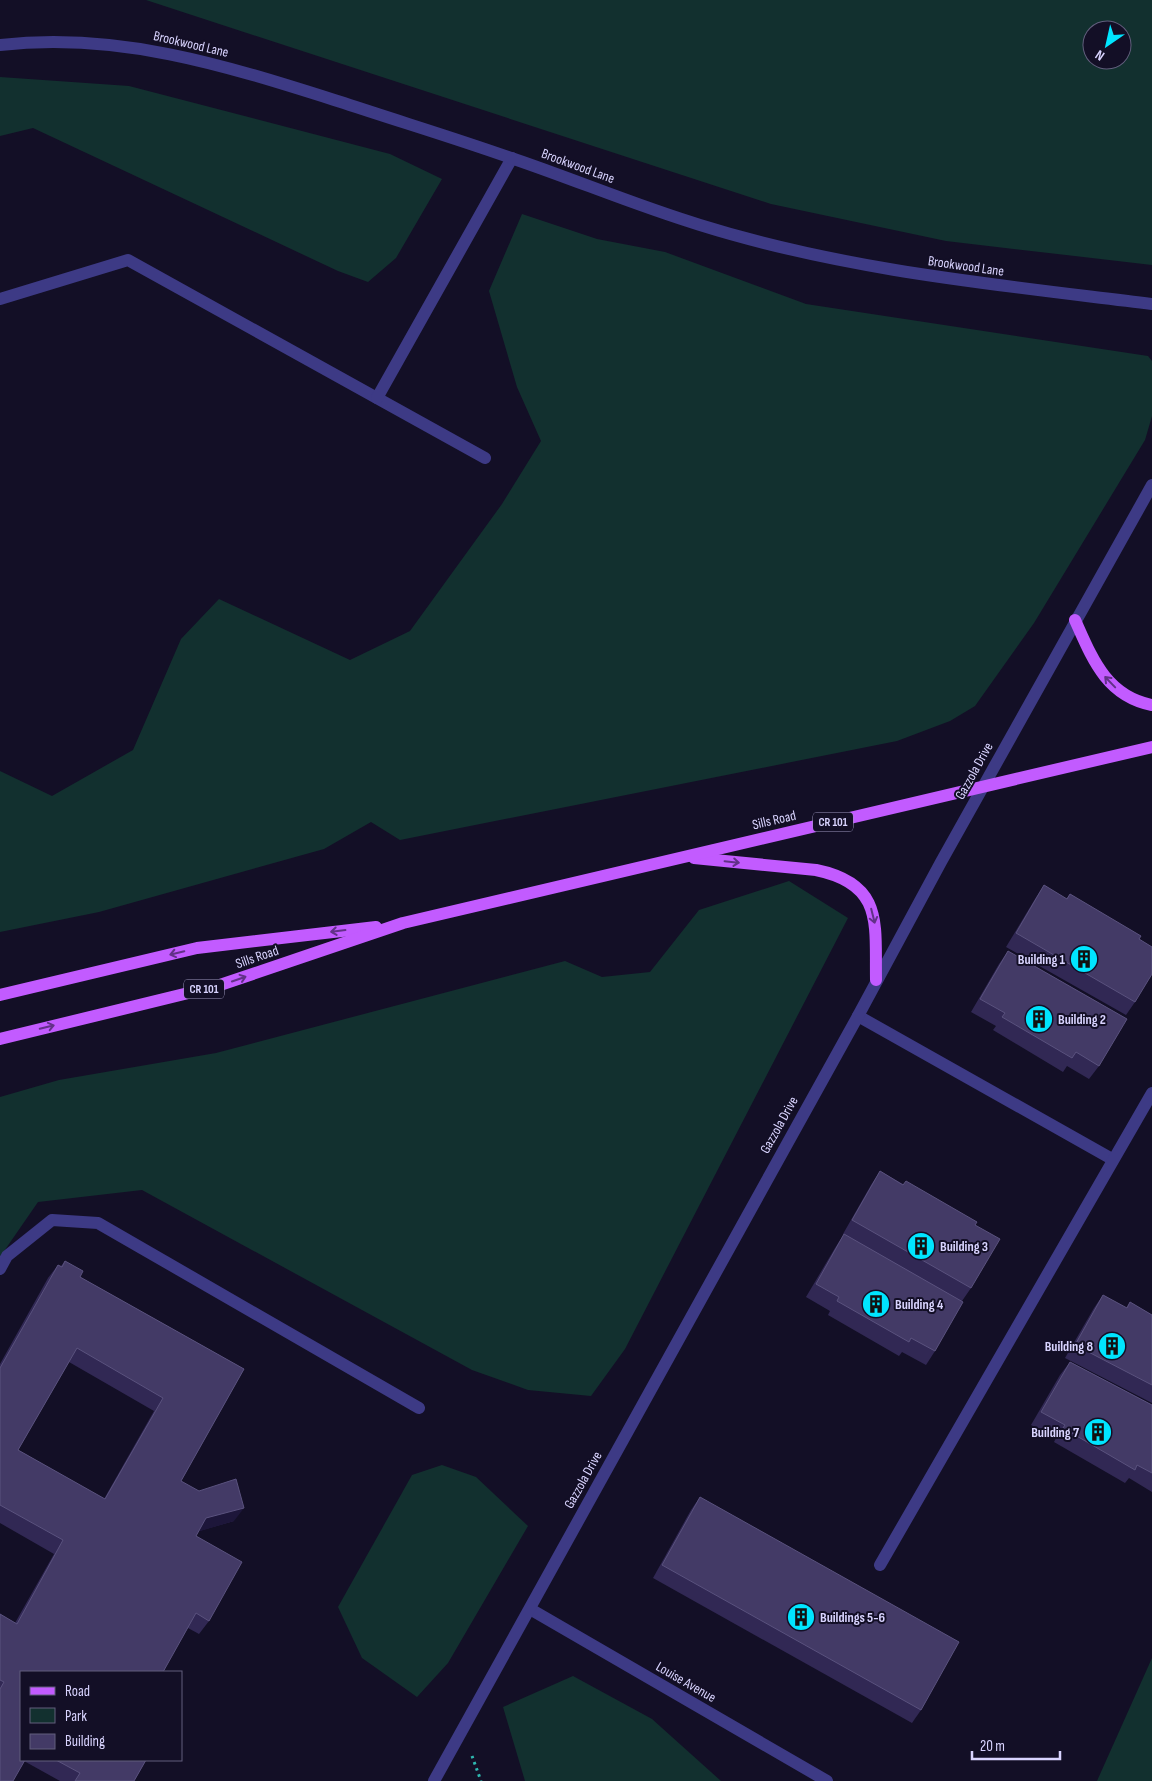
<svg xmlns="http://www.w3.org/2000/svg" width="1152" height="1781" font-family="'Sofia Sans Condensed',sans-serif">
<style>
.green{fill:#12302f;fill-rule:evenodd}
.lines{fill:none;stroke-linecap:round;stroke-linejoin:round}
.path{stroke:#2fb8b0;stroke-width:3;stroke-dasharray:2.5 4;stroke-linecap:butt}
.service{stroke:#3d3a85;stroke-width:12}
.minor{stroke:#3d3a85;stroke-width:12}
.tertiary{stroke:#3d3a85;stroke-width:12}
.primary{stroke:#c25bff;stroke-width:12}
.wall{fill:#312854;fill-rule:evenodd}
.shaded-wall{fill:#1d163a}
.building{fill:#433a66;stroke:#5a527e;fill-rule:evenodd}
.oneway{stroke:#623188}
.labels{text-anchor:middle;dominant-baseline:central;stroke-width:4;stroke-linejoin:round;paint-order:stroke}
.shield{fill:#130f26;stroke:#9e99be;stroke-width:1}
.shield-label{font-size:12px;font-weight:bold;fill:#d9d4ff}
.street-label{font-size:14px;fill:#d9d4ff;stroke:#130f26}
.poi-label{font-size:14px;font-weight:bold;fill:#d9d4ff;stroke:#130f26;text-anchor:start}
</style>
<rect width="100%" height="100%" fill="#130f26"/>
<g class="green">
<path d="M146 0H1152V265L946 241 771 204ZM1092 30H1122V60H1092Z"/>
<polygon points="0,77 129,86 390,154 442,179 396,258 368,282 338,271 33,128 0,136"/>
<polygon points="522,214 597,239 665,252 806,304 1148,356 1152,361 1152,416 1145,440 1034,623 975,706 950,721 897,741 400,840 371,822 324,849 99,912 0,932 0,771 52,796 133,750 181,639 219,599 350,660 410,631 502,504 541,441 517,387 489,291"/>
<polygon points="789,881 848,918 625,1349 591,1396 528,1390 472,1370 142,1190 38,1202 0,1257 0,1097 59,1080 216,1053 565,961 602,977 650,972 699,910"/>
<polygon points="442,1465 476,1477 528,1526 448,1663 417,1697 362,1658 338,1607 412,1475"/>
<polygon points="1152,1658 1152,1781 1097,1781"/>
<polygon points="573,1676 652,1719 721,1781 525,1781 503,1707"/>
</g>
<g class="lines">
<polyline class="path" points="472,1756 481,1781"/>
<g class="service">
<polyline points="0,299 128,260 485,458"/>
<polyline points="377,398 512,158"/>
<polyline points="858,1016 1112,1159"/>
<polyline points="0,1269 7,1256 52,1220 98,1223 419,1408"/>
<polyline points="880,1565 1152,1093"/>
</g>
<g class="minor">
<path d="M0 45C121 31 230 67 344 103 401 122 458 139 514 159 576 180 637 206 700 225 847 271 1000 285 1152 304"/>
<polyline points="530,1609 827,1781"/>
</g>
<polyline class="tertiary" points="434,1781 858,1016 941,862 1152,485"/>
<g class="primary">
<path d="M1075 620C1092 658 1106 696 1152 705"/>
<path d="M694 858 816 870C884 884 875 924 876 980"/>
<polyline points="0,995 197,948 376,927"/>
<polyline points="0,1039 217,986 403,923 1152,747"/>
</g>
</g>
<g class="wall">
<polygon points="1044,885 1066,899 1070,894 1139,939 1135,1002 1126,1015 1006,947 1035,899"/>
<polygon points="1008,951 1099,1066 1089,1079 1067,1066 1063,1072 993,1030 996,1026 971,1012 999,964"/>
<polygon points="880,1171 975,1225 971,1288 962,1301 935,1351 926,1365 902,1352 899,1356 828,1315 830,1311 806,1297 835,1248 844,1234 843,1234 871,1185"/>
<path d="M65 1261 80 1277 244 1369 181 1481 234 1521 199 1531 196 1536 209 1621 199 1634 188 1628 21 1672V1760H146L134 1781H60L24 1761 0 1781V1614L15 1623 54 1554 0 1523V1364L48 1278 58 1265 61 1266ZM69 1362 154 1411 104 1499 18 1450Z"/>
<polygon points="1103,1295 1126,1308 1130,1302 1152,1315 1152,1403 1065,1358 1094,1308"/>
<polygon points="1070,1362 1152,1405 1152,1492 1129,1478 1125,1483 1054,1442 1056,1438 1031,1425 1060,1375"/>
<polygon points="700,1497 921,1710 912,1723 653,1578 691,1510"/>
</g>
<polygon class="shaded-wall" points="244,1508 234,1521 197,1532 206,1518"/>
<g class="building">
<polygon points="1044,885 1067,899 1070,894 1141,936 1139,939 1152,947 1152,974 1135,1002 1016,933"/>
<polygon points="1008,951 1127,1019 1099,1066 1076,1052 1072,1058 1002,1017 1005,1013 980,999"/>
<polygon points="880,1171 903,1185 906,1181 977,1222 975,1225 1000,1239 971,1288 852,1220"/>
<polygon points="844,1234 963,1302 935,1351 911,1338 909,1342 837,1301 839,1297 816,1284"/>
<path d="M65 1261 83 1271 80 1277 244 1369 181 1481 199 1491 236 1479 244 1508 206 1518 196 1536 242 1562 209 1621 196 1613 163 1672H21V1760H25L13 1781H0V1689L4 1682 0 1680V1614L17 1624 63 1540 0 1505V1368L58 1265 62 1267ZM77 1348 163 1398 105 1499 18 1450Z"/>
<polygon points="1103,1295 1127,1308 1130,1302 1152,1315 1152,1385 1075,1345"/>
<polygon points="1070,1362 1152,1405 1152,1473 1137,1465 1135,1470 1063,1428 1065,1425 1041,1412"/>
<polygon points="700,1497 959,1642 921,1710 662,1565"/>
<polygon points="56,1760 146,1760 134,1781 75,1781 80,1773"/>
</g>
<defs><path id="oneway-shaft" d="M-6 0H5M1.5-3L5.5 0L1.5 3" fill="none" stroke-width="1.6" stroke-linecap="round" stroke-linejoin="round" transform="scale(1.25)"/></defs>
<g class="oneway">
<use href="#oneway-shaft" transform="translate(1110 682) rotate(-134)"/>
<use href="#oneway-shaft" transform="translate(732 862) rotate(6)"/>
<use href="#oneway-shaft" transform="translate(873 916) rotate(76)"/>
<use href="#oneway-shaft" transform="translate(338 931) rotate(173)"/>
<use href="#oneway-shaft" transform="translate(177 953) rotate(167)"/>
<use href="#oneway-shaft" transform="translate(239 979) rotate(-19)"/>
<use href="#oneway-shaft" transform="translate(47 1027) rotate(-14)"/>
</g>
<defs>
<symbol id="building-disc" viewBox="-11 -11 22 22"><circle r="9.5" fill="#00e5ff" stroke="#130f26"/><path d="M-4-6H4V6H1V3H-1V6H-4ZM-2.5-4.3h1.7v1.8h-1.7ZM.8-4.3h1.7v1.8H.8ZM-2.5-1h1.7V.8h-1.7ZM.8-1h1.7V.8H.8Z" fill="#111"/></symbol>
</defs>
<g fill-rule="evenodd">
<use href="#building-disc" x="1068" y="943" width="32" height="32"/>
<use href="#building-disc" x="1023" y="1003" width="32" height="32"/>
<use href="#building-disc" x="905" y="1230" width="32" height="32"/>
<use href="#building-disc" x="860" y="1288" width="32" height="32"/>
<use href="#building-disc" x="1096" y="1330" width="32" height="32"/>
<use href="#building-disc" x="1082" y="1416" width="32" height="32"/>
<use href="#building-disc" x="785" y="1601" width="32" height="32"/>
</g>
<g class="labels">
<g class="shield">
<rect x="813" y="812.5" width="40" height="19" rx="4"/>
<rect x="184" y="979.5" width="40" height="19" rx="4"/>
</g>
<g class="shield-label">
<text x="833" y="822">CR 101</text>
<text x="204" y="989">CR 101</text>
</g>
<g class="street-label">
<text transform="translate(191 44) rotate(13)">Brookwood Lane</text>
<text transform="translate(578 166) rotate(20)">Brookwood Lane</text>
<text transform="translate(966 266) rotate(8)">Brookwood Lane</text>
<text transform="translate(974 771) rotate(-61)">Gazzola Drive</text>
<text transform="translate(774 820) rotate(-13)">Sills Road</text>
<text transform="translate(257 957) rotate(-19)">Sills Road</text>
<text transform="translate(779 1125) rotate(-61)">Gazzola Drive</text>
<text transform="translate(583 1480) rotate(-61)">Gazzola Drive</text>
<text transform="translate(686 1682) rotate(30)">Louise Avenue</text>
</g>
<g class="poi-label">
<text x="1065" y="959" text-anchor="end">Building 1</text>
<text x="1058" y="1019">Building 2</text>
<text x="940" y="1246">Building 3</text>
<text x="895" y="1304">Building 4</text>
<text x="1093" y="1346" text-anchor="end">Building 8</text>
<text x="1079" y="1432" text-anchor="end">Building 7</text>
<text x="820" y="1617">Buildings 5-6</text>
</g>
</g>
<rect x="20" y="1671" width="162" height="90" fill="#130f26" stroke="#625e7d"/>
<rect x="30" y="1687" width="25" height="8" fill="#c25bff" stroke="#625e7d"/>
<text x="65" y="1696" font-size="15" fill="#d9d4ff">Road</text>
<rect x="30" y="1708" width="25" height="15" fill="#12302f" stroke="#625e7d"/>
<text x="65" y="1721" font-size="15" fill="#d9d4ff">Park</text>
<rect x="30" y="1734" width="25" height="15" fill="#433a66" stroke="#625e7d"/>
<text x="65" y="1746" font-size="15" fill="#d9d4ff">Building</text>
<g transform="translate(1107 45) rotate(214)"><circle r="24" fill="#130f26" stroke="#625e7d"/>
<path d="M0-4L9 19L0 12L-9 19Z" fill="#00e5ff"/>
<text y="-8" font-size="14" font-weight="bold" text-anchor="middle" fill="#d9d4ff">N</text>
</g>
<path d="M972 1751v8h88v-8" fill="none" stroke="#d9d4ff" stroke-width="2.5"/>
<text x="980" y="1751" font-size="15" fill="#d9d4ff" stroke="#130f26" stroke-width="4" paint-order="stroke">20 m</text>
</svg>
